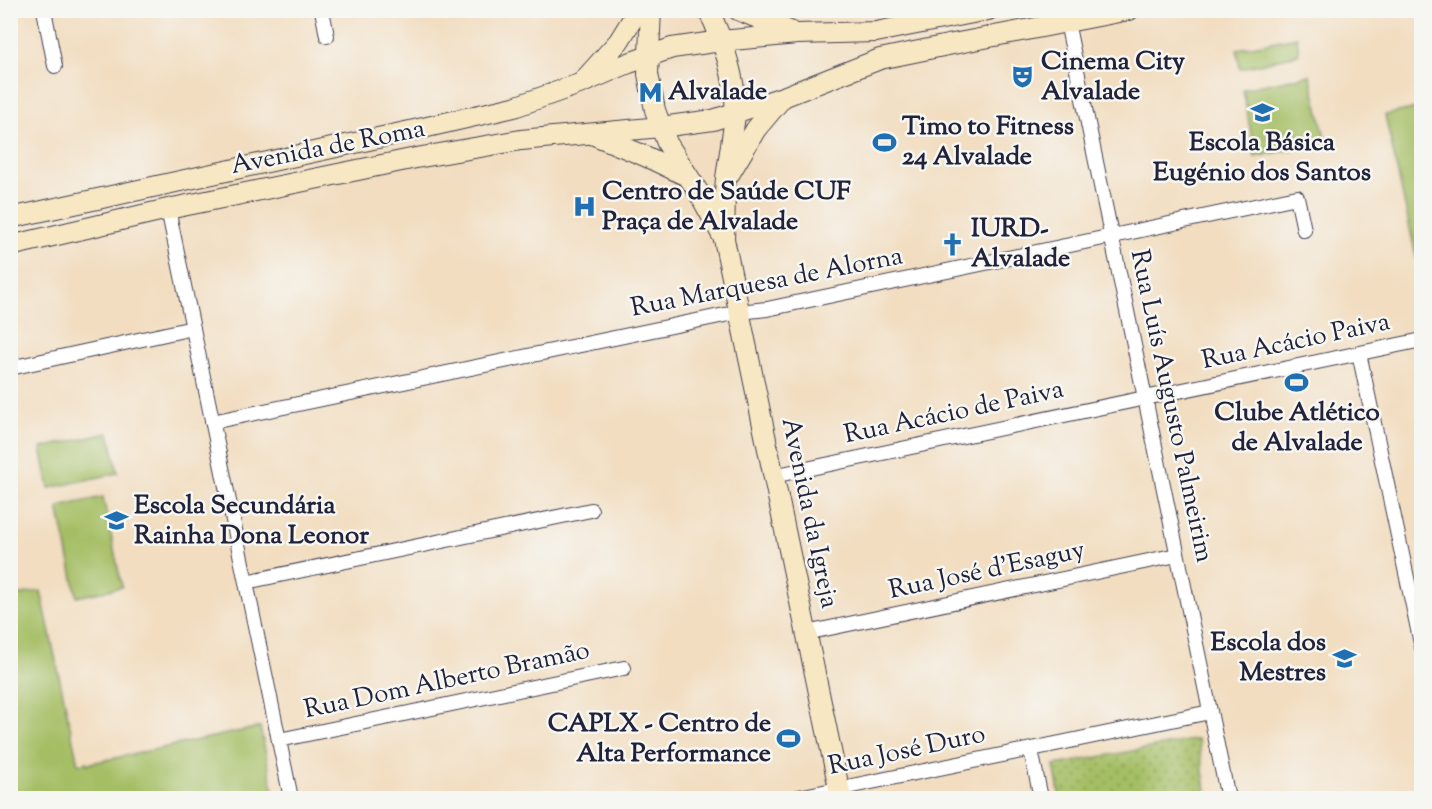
<svg xmlns="http://www.w3.org/2000/svg" width="1432" height="809" font-family="'Sorts Mill Goudy',serif">
<style>
.grass{fill:url(#grass-dots);stroke:#637050;stroke-width:1.5}
.pitch{fill:#a4be64;stroke:#637050;stroke-width:1.5}
.lines{fill:none;stroke-linecap:round;stroke-linejoin:round}
.street-casing{stroke:#413e4f;stroke-width:16}
.secondary-casing{stroke:#413e4f;stroke-width:22}
.street{stroke:#fff;stroke-width:14}
.secondary{stroke:#f7e8c3;stroke-width:20}
.labels{text-anchor:middle;dominant-baseline:central;stroke-width:5;stroke-linejoin:round;paint-order:stroke}
.poi-label{font-size:26px;font-weight:bold;fill:#22223b;stroke:#f6f6f2;text-anchor:start}
.street-label{font-size:26px;fill:#22223b;stroke:#f6f6f2}
</style>
<defs>
<pattern id="grass-dots" width="8" height="8" patternUnits="userSpaceOnUse" patternTransform="scale(1.5)"><rect width="8" height="8" fill="#a4be64"/><path d="M2 2h.1M6 6h.1" fill="none" stroke="#859a54" stroke-width="1.8" stroke-linecap="round"/></pattern>
</defs>
<rect width="100%" height="100%" fill="#f6f6f2"/>
<filter id="ink" filterUnits="userSpaceOnUse"><feTurbulence type="fractalNoise" baseFrequency=".0167" numOctaves="2"/><feDisplacementMap in="SourceGraphic" scale="12" xChannelSelector="R" yChannelSelector="G"/><feConvolveMatrix kernelMatrix="1 2 1 2 8 2 1 2 1" color-interpolation-filters="sRGB"/></filter>
<filter id="wash" filterUnits="userSpaceOnUse"><feTurbulence type="fractalNoise" baseFrequency=".008" numOctaves="4" result="noise"/><feDisplacementMap in="SourceGraphic" scale="24" xChannelSelector="R" yChannelSelector="G"/><feGaussianBlur stdDeviation="1.35" result="paint"/><feColorMatrix in="noise" values="0 0 0 0 0 0 0 0 0 0 0 0 0 0 0 0 0 1.4 0 .05"/><feComposite in="paint" operator="in"/></filter>
<g filter="url(#wash)">
<rect width="100%" height="100%" fill="#f2ddc0"/>
<polygon class="grass" points="1198,739 1206,790 1156,798 1060,798 1054,765"/>
<g class="pitch">
<polygon points="1297,37 1299,54 1240,69 1237,49"/>
<polygon points="1310,75 1326,142 1255,157 1243,89"/>
<polygon points="1421,107 1422,264 1418,265 1385,115"/>
<polygon points="109,433 118,473 49,488 41,448"/>
<polygon points="103,497 122,587 77,597 58,507"/>
<polygon points="41,591 78,764 87,762 87,764 260,727 275,798 11,798 11,596"/>
</g>
</g>
<g filter="url(#ink)">
<g class="lines">
<defs>
<g id="street">
<polyline points="44,10 55,66"/>
<polyline points="322,10 327,36"/>
<polyline points="1067,22 1228,798"/>
<polyline points="168,209 291,798"/>
<polyline points="1359,353 1422,648"/>
<polyline points="10,368 193,328"/>
<polyline points="212,422 739,312 767,309 1297,197 1304,230"/>
<polyline points="773,476 1422,340"/>
<polyline points="246,582 591,510"/>
<polyline points="806,633 1177,555"/>
<polyline points="279,740 624,668"/>
<polyline points="1031,750 1041,798"/>
<polyline points="794,798 1210,712"/>
</g>
<g id="secondary">
<polyline points="651,10 648,74 655,110 667,143 699,193 723,237"/>
<path d="M708 10C722 36 738 85 735 114 733 135 729 157 726 178 724 198 725 219 724 239L841 798"/>
<polyline points="738,10 792,32"/>
<polyline points="585,79 619,41 638,10"/>
<polyline points="592,134 645,156 687,176"/>
<polyline points="730,173 756,129 783,97"/>
<polyline points="10,218 410,131 514,107 582,83 629,63 672,48 721,41 797,34 876,32 988,10"/>
<polyline points="10,246 168,209 416,158 521,140 661,127 713,120 783,97 880,59 948,45 1129,10"/>
</g>
</defs>
<use href="#street" class="street-casing"/>
<use href="#secondary" class="secondary-casing"/>
<use href="#street" class="street"/>
<use href="#secondary" class="secondary"/>
</g>
</g>
<defs>
<symbol id="theatre-bare" viewBox="-9 -9 18 18"><path d="M-5-5.5Q0-4 5-5.5V0Q5 5 0 6Q-5 5-5 0ZM-3.3-2.5H-1v1.5H-3.3ZM1-2.5H3.3v1.5H1ZM-2.8 1Q0 5.5 2.8 1Z" fill="#1f6fb2" stroke="#f6f6f2" stroke-width="2.5" paint-order="stroke"/></symbol>
<symbol id="metro-bare" viewBox="-9 -9 18 18"><path d="M-5.5 5V-5H-3L0 0L3-5H5.5V5H3V-.5L0 4L-3-.5V5Z" fill="#1f6fb2" stroke="#f6f6f2" stroke-width="2.5" paint-order="stroke"/></symbol>
<symbol id="school-bare" viewBox="-9 -9 18 18"><path d="M0-5L7-2L0 1L-7-2ZM-4 1L0 2.5L4 1V4Q0 6-4 4Z" fill="#1f6fb2" stroke="#f6f6f2" stroke-width="2.5" paint-order="stroke"/></symbol>
<symbol id="stadium-bare" viewBox="-9 -9 18 18"><path d="M0-5a6.5 5 0 1 0 0 10a6.5 5 0 1 0 0-10ZM-3.5-1.8h7v3.6h-7Z" fill="#1f6fb2" stroke="#f6f6f2" stroke-width="2.5" paint-order="stroke"/></symbol>
<symbol id="hospital-bare" viewBox="-9 -9 18 18"><path d="M-5-5h3v3.5h4V-5h3V5h-3V1.5h-4V5h-3Z" fill="#1f6fb2" stroke="#f6f6f2" stroke-width="2.5" paint-order="stroke"/></symbol>
<symbol id="church-bare" viewBox="-9 -9 18 18"><path d="M-1.2-6h2.4v3.5h3.3v2.4h-3.3V6h-2.4V-.1h-3.3v-2.4h3.3Z" fill="#1f6fb2" stroke="#f6f6f2" stroke-width="2.5" paint-order="stroke"/></symbol>
</defs>
<g fill-rule="evenodd">
<use href="#theatre-bare" x="1006" y="60" width="33" height="33"/>
<use href="#metro-bare" x="634" y="76" width="33" height="33"/>
<use href="#school-bare" x="1246" y="96" width="33" height="33"/>
<use href="#stadium-bare" x="868" y="126" width="33" height="33"/>
<use href="#hospital-bare" x="568" y="190" width="33" height="33"/>
<use href="#church-bare" x="936" y="228" width="33" height="33"/>
<use href="#stadium-bare" x="1280" y="366" width="33" height="33"/>
<use href="#school-bare" x="100" y="504" width="33" height="33"/>
<use href="#school-bare" x="1328" y="642" width="33" height="33"/>
<use href="#stadium-bare" x="772" y="722" width="33" height="33"/>
</g>
<g class="labels">
<g class="poi-label">
<text x="1041" y="62">Cinema City<tspan x="1041" dy="30">Alvalade</tspan></text>
<text x="668" y="92">Alvalade</text>
<text x="902" y="127">Timo to Fitness<tspan x="902" dy="30">24 Alvalade</tspan></text>
<text x="1262" y="143" text-anchor="middle">Escola Básica<tspan x="1262" dy="30">Eugénio dos Santos</tspan></text>
<text x="602" y="192">Centro de Saúde CUF<tspan x="602" dy="30">Praça de Alvalade</tspan></text>
<text x="971" y="229">IURD-<tspan x="971" dy="30">Alvalade</tspan></text>
<text x="1297" y="413" text-anchor="middle">Clube Atlético<tspan x="1297" dy="30">de Alvalade</tspan></text>
<text x="134" y="506">Escola Secundária<tspan x="134" dy="30">Rainha Dona Leonor</tspan></text>
<text x="1326" y="643" text-anchor="end">Escola dos<tspan x="1326" dy="30">Mestres</tspan></text>
<text x="771" y="724" text-anchor="end">CAPLX - Centro de<tspan x="771" dy="30">Alta Performance</tspan></text>
</g>
<g class="street-label">
<text transform="translate(328 148) rotate(-11)">Avenida de Roma</text>
<text transform="translate(767 283) rotate(-11)">Rua Marquesa de Alorna</text>
<text transform="translate(1296 342) rotate(-12)">Rua Acácio Paiva</text>
<text transform="translate(1171 406) rotate(78)">Rua Luís Augusto Palmeirim</text>
<text transform="translate(954 413) rotate(-12)">Rua Acácio de Paiva</text>
<text transform="translate(809 513) rotate(78)">Avenida da Igreja</text>
<text transform="translate(987 571) rotate(-12)">Rua José d'Esaguy</text>
<text transform="translate(447 681) rotate(-12)">Rua Dom Alberto Bramão</text>
<text transform="translate(907 751) rotate(-12)">Rua José Duro</text>
</g>
</g>
<rect width="1432" height="809" fill="none" stroke="#f6f6f2" stroke-width="36"/>
</svg>
